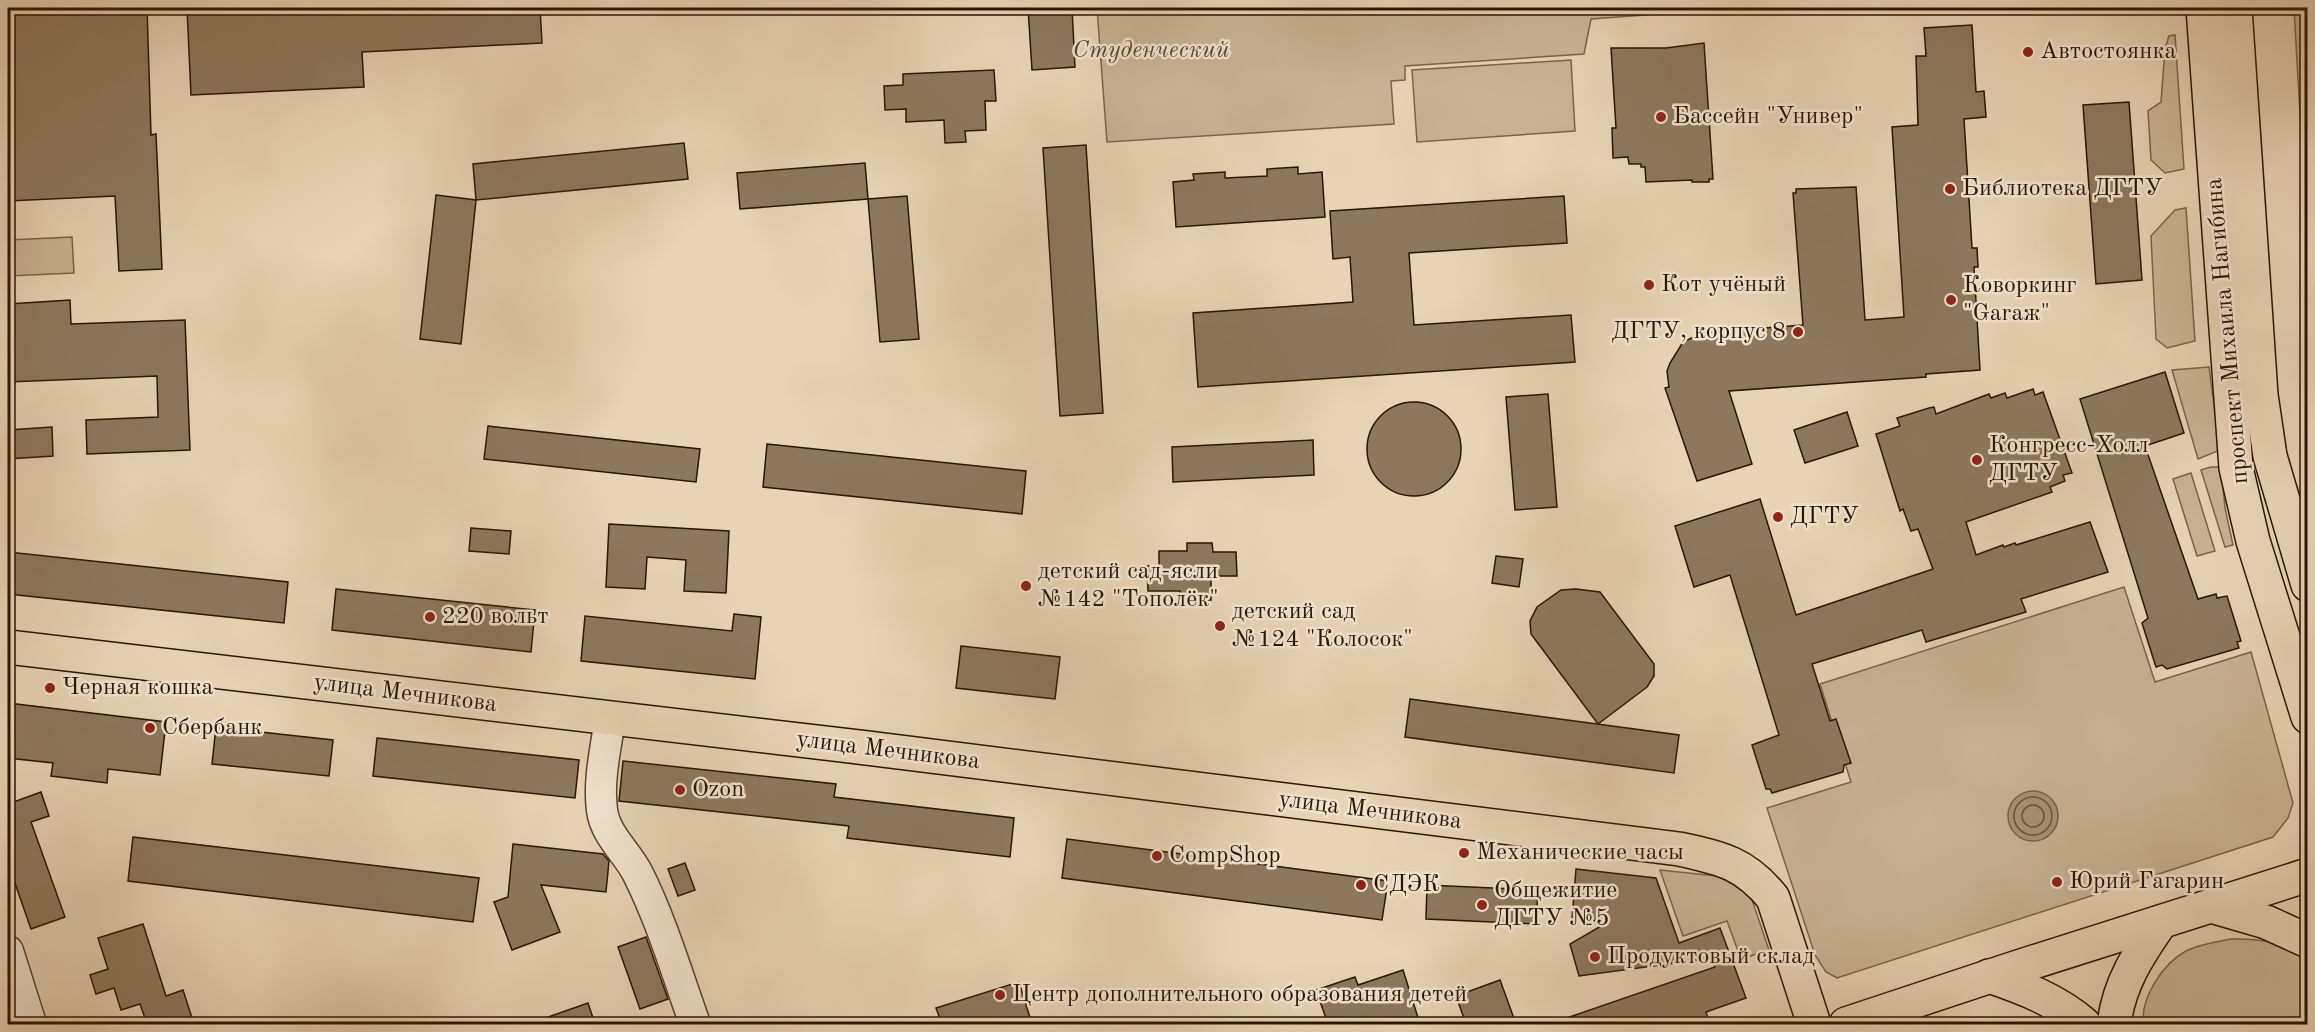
<svg xmlns="http://www.w3.org/2000/svg" width="2315" height="1032" font-family="'Old Standard TT',serif">
<style>
.green{fill:#c8b395;stroke:#79644a;stroke-width:1.5}
.water{fill:#a79277;stroke:#756047;stroke-width:1.5}
.lines{fill:none;stroke-linecap:round;stroke-linejoin:round}
.shore{stroke:#68543c;stroke-width:1.5}
.building{fill:#8d785e;stroke:#2a1500;stroke-width:1.5}
.minor-casing{stroke:#5a442d;stroke-width:33}
.major-casing{stroke:#2a1500;stroke-width:36}
.minor{stroke:#f0e2ce;stroke-width:30}
.major{stroke:#e8d3b4;stroke-width:33}
.poi-dot{fill:#8f2418;stroke:#f0e2ce;stroke-width:2}
.labels{text-anchor:middle;dominant-baseline:central;stroke-width:5;stroke-linejoin:round;paint-order:stroke}
.park-label{font-size:24px;font-style:italic;fill:#59442d;stroke:#f0e2ce}
.poi-label{font-size:24px;fill:#2a1500;stroke:#f0e2ce;text-anchor:start}
.street-label{font-size:24px;fill:#2a1500;stroke:#f0e2ce}
</style>
<rect width="100%" height="100%" fill="#e8d3b4"/>
<filter id="stains"><feTurbulence type="fractalNoise" baseFrequency=".00333" numOctaves="4"/><feColorMatrix values="0 0 0 0 .2 0 0 0 0 .09 0 0 0 0 .02 0 0 0 .5 -.17"/></filter>
<radialGradient id="worn" r=".72"><stop offset=".6" stop-color="#630" stop-opacity="0"/><stop offset="1" stop-color="#630" stop-opacity=".3"/></radialGradient>
<g class="green">
<polygon points="1097,8 1883,8 1699,11 1591,19 1584,54 1405,66 1405,80 1391,81 1394,124 1107,142"/>
<polygon points="2294,8 2307,8 2307,238"/>
<polygon points="2175,35 2184,169 2165,173 2151,160 2148,111 2161,102 2165,49 2169,36"/>
<polygon points="1571,60 1575,131 1417,142 1412,70"/>
<polygon points="2186,208 2195,341 2167,348 2156,339 2151,236 2175,210"/>
<polygon points="72,237 74,273 8,276 8,240"/>
<polygon points="2209,367 2220,450 2198,459 2172,370"/>
<polygon points="2211,467 2221,467 2225,508 2233,545 2225,547 2201,470"/>
<polygon points="2191,473 2215,551 2197,556 2173,479"/>
<polygon points="2124,587 2155,682 2251,652 2293,803 2288,818 2273,837 1837,978 1826,972 1815,955 1767,808 1851,782 1820,684"/>
<polygon points="1660,870 1745,879 1769,950 1741,959 1727,921 1683,936"/>
<path d="M2231 939C2260 938 2281 943 2307 954V1024H2143C2141 998 2162 964 2186 951 2199 944 2216 942 2231 939Z"/>
</g>
<circle class="water" cx="2033" cy="816" r="25"/>
<g class="lines">
<g class="shore">
<circle cx="2033" cy="816" r="19"/>
<circle cx="2033" cy="816" r="11"/>
</g>
</g>
<g class="building">
<polygon points="8,8 147,8 151,135 156,134 162,269 119,271 115,196 8,201"/>
<polygon points="187,8 540,8 542,43 362,52 364,87 191,95"/>
<polygon points="1028,8 1072,8 1075,67 1032,70"/>
<polygon points="1972,25 1976,92 1984,91 1986,117 1964,119 1972,248 1977,248 1978,267 1974,267 1980,370 1926,374 1926,377 1729,391 1752,464 1697,481 1665,388 1669,387 1667,371 1670,363 1683,342 1702,333 1803,325 1793,193 1796,193 1796,189 1856,187 1865,320 1904,317 1892,127 1918,125 1916,56 1926,56 1924,28"/>
<polygon points="1704,43 1713,179 1709,179 1709,182 1692,182 1692,180 1646,182 1645,167 1641,167 1641,164 1629,164 1628,157 1613,158 1612,128 1616,128 1611,48 1666,48"/>
<polygon points="994,70 996,101 985,101 986,130 965,131 966,142 945,143 944,120 906,122 906,109 885,110 884,86 903,85 903,74"/>
<polygon points="2129,102 2142,280 2096,284 2083,105"/>
<polygon points="684,143 688,179 476,200 473,164"/>
<polygon points="1086,145 1103,413 1060,416 1043,148"/>
<polygon points="865,163 868,199 740,209 737,173"/>
<polygon points="1298,167 1298,174 1322,172 1325,217 1176,227 1173,182 1194,180 1193,174 1225,172 1225,178 1267,176 1267,169"/>
<polygon points="436,195 476,200 461,344 420,339"/>
<polygon points="907,196 919,339 880,342 868,199"/>
<polygon points="1564,196 1567,243 1409,253 1414,325 1571,315 1575,362 1198,387 1193,313 1353,302 1350,257 1333,259 1330,211"/>
<polygon points="70,300 71,324 185,320 190,450 87,454 86,420 158,417 157,376 8,382 8,304"/>
<polygon points="2165,372 2184,433 2145,446 2198,599 2216,594 2217,598 2227,596 2241,641 2237,642 2239,648 2167,669 2162,665 2156,667 2142,623 2148,618 2080,399"/>
<polygon points="2033,389 2035,395 2043,392 2072,473 2063,475 2065,481 2050,487 2052,492 1966,522 1976,555 2003,545 2004,547 2015,543 2016,545 2090,522 2108,572 2021,599 2026,612 1926,642 1922,630 1812,664 1830,721 1836,719 1851,763 1844,765 1843,772 1772,793 1770,789 1766,789 1752,745 1779,735 1730,575 1694,587 1675,526 1760,499 1796,615 1933,569 1918,529 1911,531 1903,509 1900,511 1876,434 1900,426 1897,418 1929,408 1934,407 1936,414 1989,394 1991,398 2005,393 2007,398"/>
<polygon points="1548,394 1557,507 1515,510 1506,397"/>
<circle cx="1414" cy="449" r="47"/>
<polygon points="1847,412 1858,446 1805,463 1794,430"/>
<polygon points="488,426 700,449 696,482 484,459"/>
<polygon points="52,427 53,456 8,459 8,430"/>
<polygon points="1313,440 1314,475 1173,482 1172,447"/>
<polygon points="767,444 1026,471 1022,514 763,487"/>
<polygon points="609,524 729,531 726,593 684,591 686,560 647,557 645,589 606,587"/>
<polygon points="471,528 511,531 509,554 469,551"/>
<polygon points="1187,543 1212,543 1213,552 1236,552 1237,576 1211,576 1211,600 1180,600 1180,591 1148,591 1147,566 1159,566 1159,551 1187,551"/>
<polygon points="8,552 288,582 284,623 8,594"/>
<polygon points="1496,556 1523,559 1519,587 1492,583"/>
<polygon points="336,589 535,610 531,652 332,630"/>
<polygon points="1576,589 1600,592 1654,664 1654,676 1647,687 1598,724 1531,634 1530,621 1537,607 1561,590"/>
<polygon points="734,614 761,617 755,679 581,661 585,616 732,631"/>
<polygon points="961,646 1060,657 1055,699 956,688"/>
<polygon points="1410,699 1679,735 1674,773 1405,737"/>
<polygon points="8,703 166,722 160,775 108,769 107,783 51,776 53,763 8,758"/>
<polygon points="216,727 333,740 329,776 212,764"/>
<polygon points="377,738 579,760 575,798 373,776"/>
<polygon points="623,761 836,784 834,797 1014,818 1010,857 847,838 849,826 619,801"/>
<polygon points="41,792 49,816 31,822 65,917 31,929 8,863 8,804"/>
<polygon points="133,837 479,878 473,922 128,881"/>
<polygon points="1067,839 1388,881 1382,920 1062,878"/>
<polygon points="513,844 603,854 609,861 606,892 541,885 560,932 512,950 494,902 508,897"/>
<polygon points="685,863 695,890 678,896 668,869"/>
<polygon points="1576,869 1656,878 1679,943 1720,928 1746,998 1706,1012 1709,1022 1701,1024 1556,1024 1555,1022 1715,967 1713,958 1579,976 1570,944 1608,922 1572,918"/>
<polygon points="1427,885 1538,890 1536,924 1426,919"/>
<polygon points="143,924 166,996 183,990 194,1024 147,1024 140,1004 121,1010 114,988 96,994 90,975 108,969 98,938"/>
<polygon points="646,937 668,999 640,1009 618,947"/>
<polygon points="1403,970 1420,1024 1328,1024 1316,990 1355,977 1358,985"/>
<polygon points="1500,980 1516,1024 1466,1024 1456,996"/>
<polygon points="1019,982 1032,1024 942,1024 936,1008"/>
<polygon points="588,1003 595,1024 534,1024 534,1022"/>
</g>
<g class="lines">
<defs>
<g id="minor">
<path d="M610 718C606 748 598 780 602 810 605 835 627 852 638 874 662 922 677 974 695 1024"/>
<polyline points="8,951 31,1024"/>
</g>
<g id="major">
<polyline points="2203,8 2236,468 2253,541 2308,717"/>
<polyline points="2235,8 2261,395 2270,456 2308,585"/>
<path d="M8 647 867 748 1679 849C1721 858 1745 863 1773 898L1814 1024"/>
<polyline points="2211,906 2266,922 2308,941"/>
<path d="M1989 976C2024 988 2056 1000 2084 1024"/>
<polyline points="1846,1024 2018,967 2308,875"/>
<path d="M2114 1024C2119 984 2138 955 2161 922"/>
</g>
</defs>
<use href="#minor" class="minor-casing"/>
<use href="#major" class="major-casing"/>
<use href="#minor" class="minor"/>
<use href="#major" class="major"/>
</g>
<g class="poi-dot">
<circle cx="2028" cy="52" r="6"/>
<circle cx="1661" cy="117" r="6"/>
<circle cx="1950" cy="189" r="6"/>
<circle cx="1649" cy="285" r="6"/>
<circle cx="1951" cy="300" r="6"/>
<circle cx="1798" cy="332" r="6"/>
<circle cx="1977" cy="460" r="6"/>
<circle cx="1778" cy="517" r="6"/>
<circle cx="1026" cy="586" r="6"/>
<circle cx="430" cy="617" r="6"/>
<circle cx="1220" cy="626" r="6"/>
<circle cx="50" cy="688" r="6"/>
<circle cx="150" cy="728" r="6"/>
<circle cx="680" cy="790" r="6"/>
<circle cx="1464" cy="853" r="6"/>
<circle cx="1157" cy="856" r="6"/>
<circle cx="2057" cy="882" r="6"/>
<circle cx="1361" cy="885" r="6"/>
<circle cx="1482" cy="905" r="6"/>
<circle cx="1595" cy="957" r="6"/>
<circle cx="1000" cy="995" r="6"/>
</g>
<g class="labels">
<g class="park-label">
<text x="1151" y="51">Студенческий</text>
</g>
<g class="poi-label">
<text x="2040" y="52">Автостоянка</text>
<text x="1673" y="117">Бассейн "Универ"</text>
<text x="1962" y="189">Библиотека ДГТУ</text>
<text x="1661" y="285">Кот учёный</text>
<text x="1963" y="286">Коворкинг<tspan x="1963" dy="28">"Gаraж"</tspan></text>
<text x="1786" y="332" text-anchor="end">ДГТУ, корпус 8</text>
<text x="1989" y="446">Конгресс-Холл<tspan x="1989" dy="28">ДГТУ</tspan></text>
<text x="1790" y="517">ДГТУ</text>
<text x="1038" y="572">детский сад-ясли<tspan x="1038" dy="28">№142 "Тополёк"</tspan></text>
<text x="1232" y="612">детский сад<tspan x="1232" dy="28">№124 "Колосок"</tspan></text>
<text x="442" y="617">220 вольт</text>
<text x="62" y="688">Черная кошка</text>
<text x="162" y="728">Сбербанк</text>
<text x="692" y="790">Ozon</text>
<text x="1476" y="853">Механические часы</text>
<text x="1169" y="856">CompShop</text>
<text x="2069" y="882">Юрий Гагарин</text>
<text x="1373" y="885">СДЭК</text>
<text x="1494" y="891">Общежитие<tspan x="1494" dy="28">ДГТУ №5</tspan></text>
<text x="1607" y="957">Продуктовый склад</text>
<text x="1012" y="995">Центр дополнительного образования детей</text>
</g>
<g class="street-label">
<text transform="translate(2228 331) rotate(-95)">проспект Михаила Нагибина</text>
<text transform="translate(405 694) rotate(7)">улица Мечникова</text>
<text transform="translate(888 751) rotate(7)">улица Мечникова</text>
<text transform="translate(1370 811) rotate(7)">улица Мечникова</text>
</g>
</g>
<rect width="2315" height="1032" fill="none" stroke="#e8d3b4" stroke-width="30"/>
<rect x="9" y="9" width="2297" height="1014" fill="none" stroke="#2a1500" stroke-width="3"/>
<rect x="15" y="15" width="2285" height="1002" fill="none" stroke="#2a1500" stroke-width="1.5"/>
<rect width="100%" height="100%" filter="url(#stains)"/>
<rect width="100%" height="100%" fill="url(#worn)"/>
</svg>
